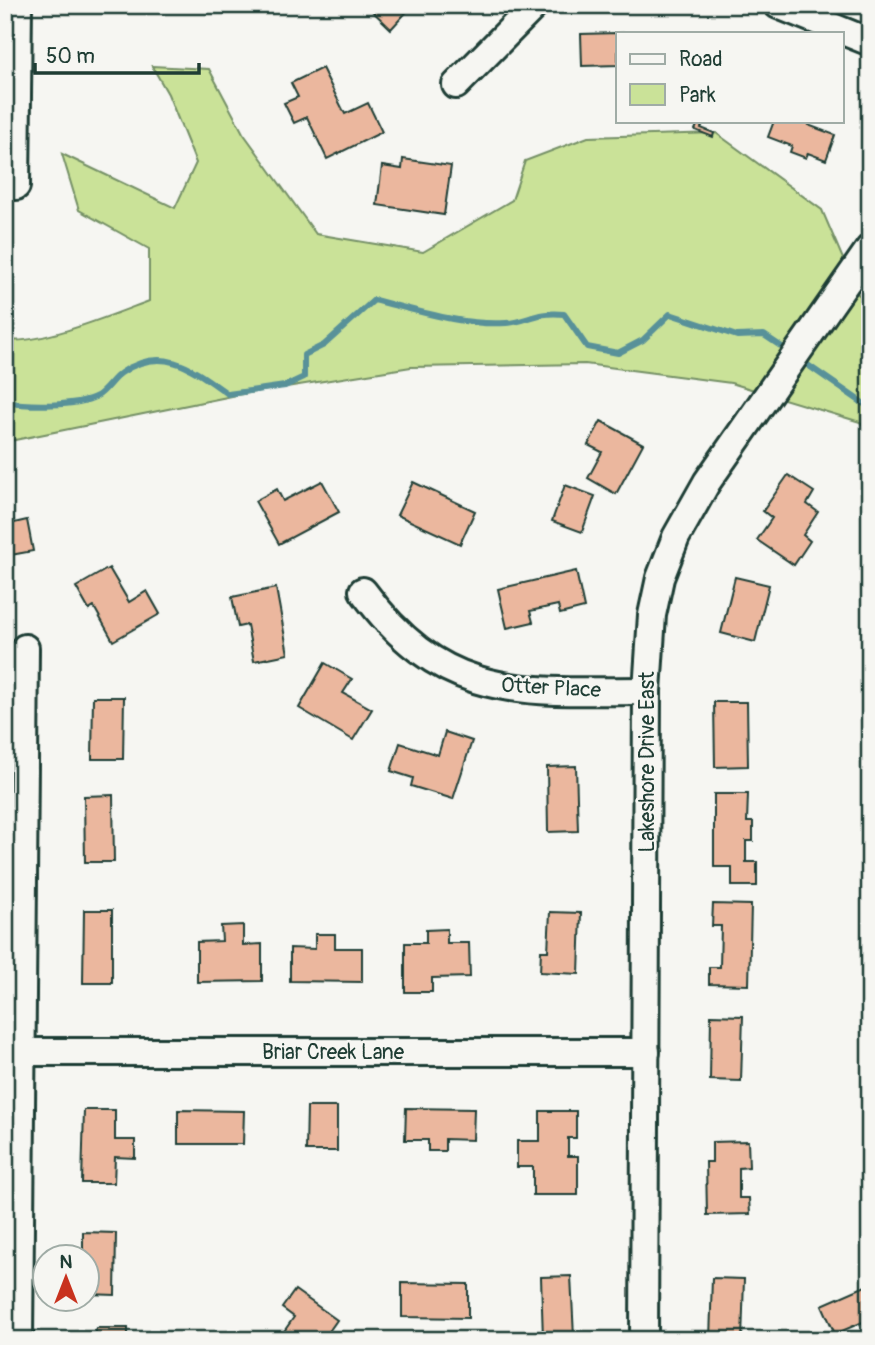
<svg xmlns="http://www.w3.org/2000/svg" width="875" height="1345" font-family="Pangolin,sans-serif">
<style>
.green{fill:#cae298;stroke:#749066;stroke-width:2}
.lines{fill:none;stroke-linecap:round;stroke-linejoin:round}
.stream{stroke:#589199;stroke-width:6}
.building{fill:#ebb79e;stroke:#1f3d34;stroke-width:2}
.minor-casing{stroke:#1f3d34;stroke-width:32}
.minor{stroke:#f6f6f2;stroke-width:26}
.labels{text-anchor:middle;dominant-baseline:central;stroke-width:5;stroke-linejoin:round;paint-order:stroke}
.street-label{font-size:21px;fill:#1f3d34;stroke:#f6f6f2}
</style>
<rect width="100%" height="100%" fill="#f6f6f2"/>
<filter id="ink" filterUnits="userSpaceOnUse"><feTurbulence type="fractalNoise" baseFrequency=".0143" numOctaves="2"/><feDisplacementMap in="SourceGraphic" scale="14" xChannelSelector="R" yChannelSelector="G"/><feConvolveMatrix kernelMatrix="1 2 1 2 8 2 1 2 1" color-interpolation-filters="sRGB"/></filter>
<g filter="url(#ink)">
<path class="green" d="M152 66 209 69 243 133 316 234 423 252 512 200 525 161 588 137 716 133 822 210 858 294 870 303V433L860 422 731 383 585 364 411 367 237 395 5 442V339C33 348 119 312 149 301V249L79 210 62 154 175 208 196 163 168 94Z"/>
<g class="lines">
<g class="stream">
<polyline points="799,359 870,408"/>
<path d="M5 402C28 406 76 407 97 396 106 391 112 379 121 373 163 344 193 369 228 394L285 386 304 377V355L324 345 374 300C415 310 463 326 506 323 529 322 534 311 564 314L587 347 618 353 643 340 670 314 737 336 764 335 791 353"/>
</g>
</g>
<g class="building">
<polygon points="366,5 413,5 391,29"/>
<polygon points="654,32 618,33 618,65 582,66 581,34"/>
<polygon points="322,68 345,114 368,103 382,132 327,159 307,117 294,123 284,103 298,97 291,83"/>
<polygon points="699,121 704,121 701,128 714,133 713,137 695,130"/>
<polygon points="774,121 810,121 808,125 835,135 826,160 808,153 806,158 790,152 792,146 768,137"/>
<polygon points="403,159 451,166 444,215 377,205 382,166 402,169"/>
<polygon points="601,421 643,444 616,494 588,478 602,452 588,445"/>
<polygon points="788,475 814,492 807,504 818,512 803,535 810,541 794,565 757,540 772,518 763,511"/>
<polygon points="322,481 339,512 279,544 255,501 277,489 283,501"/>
<polygon points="413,482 475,511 460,544 397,515"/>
<polygon points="565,485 595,496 582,532 552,521"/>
<polygon points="11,510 14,523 27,520 33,551 5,556 5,511"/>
<polygon points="109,568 129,602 147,591 160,614 113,641 94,607 89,610 76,587"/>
<polygon points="576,571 584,608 560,614 558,605 530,611 533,622 507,628 498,589"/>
<polygon points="735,577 769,585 755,642 721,633"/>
<polygon points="276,588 288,654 254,661 247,625 238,627 232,597"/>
<polygon points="325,663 352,679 343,693 372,709 353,740 299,708"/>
<polygon points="93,697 124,697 123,759 92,759"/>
<polygon points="714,702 747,702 748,766 715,767"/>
<polygon points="445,732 472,741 453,799 411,786 413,778 391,771 400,743 438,755"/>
<polygon points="576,766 578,831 548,832 547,767"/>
<polygon points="714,794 748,794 747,822 753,822 753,841 746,841 746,862 757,862 757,886 732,886 732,867 714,867"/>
<polygon points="113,795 114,862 85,862 84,796"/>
<polygon points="713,904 751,905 749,985 709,984 709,967 720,967 721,926 712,926"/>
<polygon points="84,910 112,910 112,983 83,983"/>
<polygon points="550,912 581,913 579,974 540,972 541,951 548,951"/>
<polygon points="243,925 243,945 262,944 262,981 197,982 197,942 222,941 221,926"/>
<polygon points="447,929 447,943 469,943 470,977 432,978 432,992 405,992 405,943 426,943 426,930"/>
<polygon points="315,934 335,934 335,948 362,948 362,982 290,981 290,948 315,949"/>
<polygon points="711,1015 743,1016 741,1081 710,1080"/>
<polygon points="307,1107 337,1107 337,1151 306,1151"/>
<polygon points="406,1108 474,1109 473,1140 445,1139 445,1151 428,1151 428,1140 405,1140"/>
<polygon points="84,1110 115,1110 115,1140 135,1140 135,1158 115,1157 114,1183 82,1183"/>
<polygon points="178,1110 244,1111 243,1144 178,1144"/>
<polygon points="540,1111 576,1111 576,1138 568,1138 568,1156 578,1156 578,1195 533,1195 533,1167 517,1167 517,1141 540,1141"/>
<polygon points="748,1141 749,1167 739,1168 739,1198 749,1198 750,1214 707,1215 706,1162 712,1162 712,1142"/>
<polygon points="83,1232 116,1233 115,1295 88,1294 88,1258 83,1258"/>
<polygon points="571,1276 574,1337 543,1338 541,1277"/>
<polygon points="712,1278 744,1279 742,1340 710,1340"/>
<polygon points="402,1283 468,1284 468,1318 402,1317"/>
<polygon points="870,1284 870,1319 835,1334 822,1305"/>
<polygon points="295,1290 337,1320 323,1340 278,1340 294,1317 282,1308"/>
<rect x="96" y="1328" width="32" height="12"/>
</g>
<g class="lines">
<defs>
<g id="minor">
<polyline points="778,5 870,42"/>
<polyline points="456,85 535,5"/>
<polyline points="16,186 18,5"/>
<path d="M363 591C445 703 523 691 647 691"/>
<polyline points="20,1052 646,1052"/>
<polyline points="19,1340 25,648"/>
<polyline points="644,1340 647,691 652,615 660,578 676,537 707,482 870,248"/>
</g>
</defs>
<use href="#minor" class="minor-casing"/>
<use href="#minor" class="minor"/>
</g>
</g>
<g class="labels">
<g class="street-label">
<text transform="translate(551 688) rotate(3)">Otter Place</text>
<text transform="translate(647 762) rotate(-90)">Lakeshore Drive East</text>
<text x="333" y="1052">Briar Creek Lane</text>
</g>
</g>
<rect width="875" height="1345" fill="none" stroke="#f6f6f2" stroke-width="28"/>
<rect x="14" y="14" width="847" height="1317" fill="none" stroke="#1f3d34" stroke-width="2.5" filter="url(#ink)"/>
<rect x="616" y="32" width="228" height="91" fill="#f6f6f2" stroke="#a0aca6" stroke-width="2"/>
<rect x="630" y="54" width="35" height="10" fill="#f6f6f2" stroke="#a0aca6" stroke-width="2"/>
<text x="679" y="66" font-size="21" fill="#1f3d34">Road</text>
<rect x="630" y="84" width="35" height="21" fill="#cae298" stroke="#a0aca6" stroke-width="2"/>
<text x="679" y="102" font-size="21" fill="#1f3d34">Park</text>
<g transform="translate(66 1278)"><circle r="33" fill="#f6f6f2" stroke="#a0aca6" stroke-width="2"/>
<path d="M0-5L12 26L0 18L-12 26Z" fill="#c8321e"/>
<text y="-10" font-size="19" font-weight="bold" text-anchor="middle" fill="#1f3d34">N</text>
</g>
<path d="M35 63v10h164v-10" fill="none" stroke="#1f3d34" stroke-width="3.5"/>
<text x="46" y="63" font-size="21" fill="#1f3d34" stroke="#f6f6f2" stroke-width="5" paint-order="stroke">50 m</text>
</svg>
